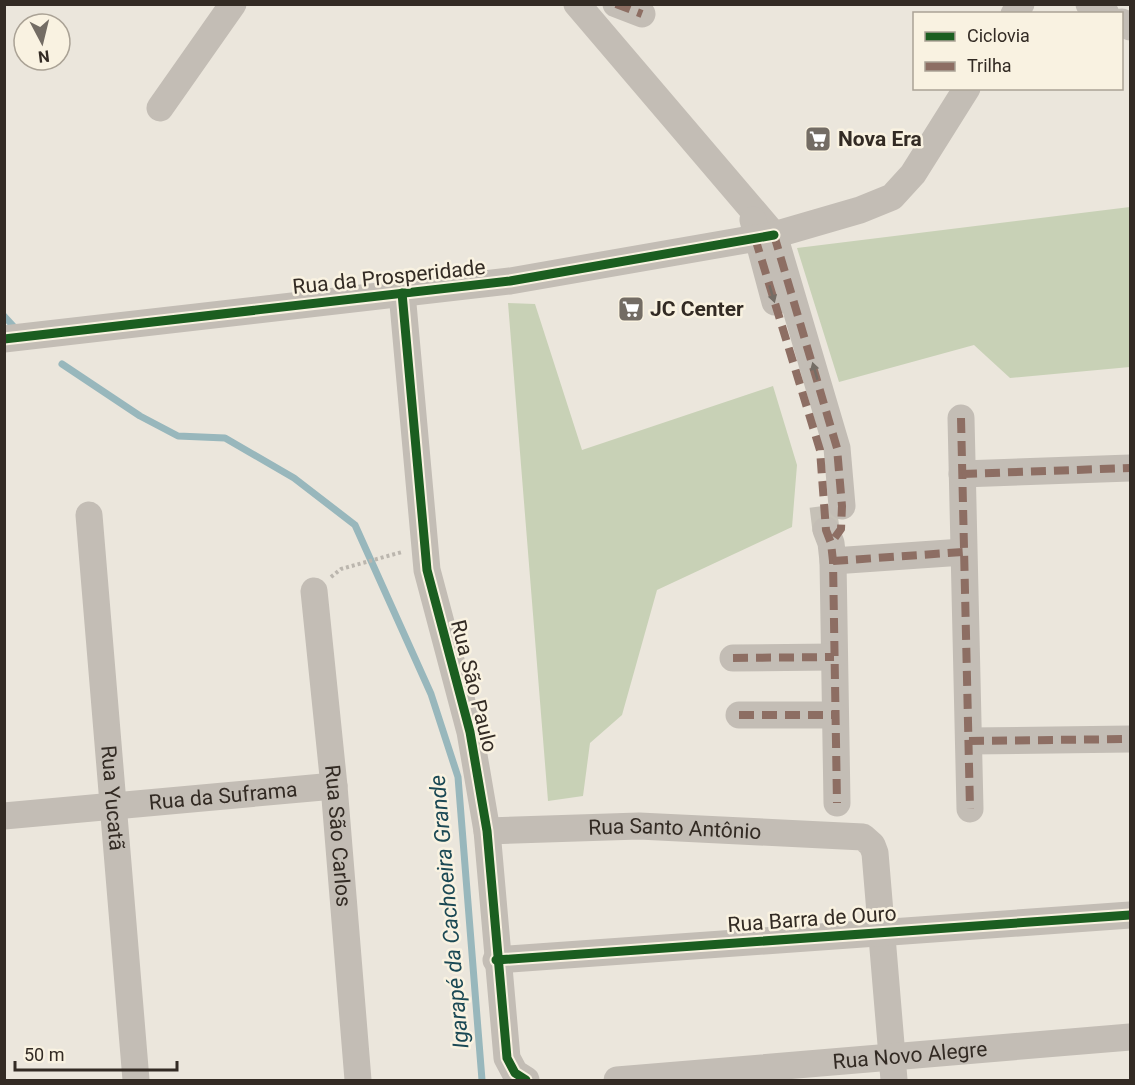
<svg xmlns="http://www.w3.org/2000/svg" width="1135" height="1085" font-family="Roboto,sans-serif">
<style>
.green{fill:#c8d1b6}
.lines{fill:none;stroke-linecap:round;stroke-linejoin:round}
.stream{stroke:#98b7bc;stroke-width:7}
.minor-tunnel{stroke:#c6c1b7;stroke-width:27;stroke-dasharray:27 14;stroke-linecap:butt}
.path{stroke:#bbb6ae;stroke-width:4;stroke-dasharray:3 3;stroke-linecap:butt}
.minor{stroke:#c3bdb5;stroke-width:27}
.quiet{stroke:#8d6e63;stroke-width:8;stroke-dasharray:15 8;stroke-linecap:butt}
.cycleway-casing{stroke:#f9f2e1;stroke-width:13}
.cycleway{stroke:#1b5e20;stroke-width:9}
.oneway{fill:#746d65}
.labels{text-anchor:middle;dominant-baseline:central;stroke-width:5;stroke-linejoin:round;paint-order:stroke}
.poi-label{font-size:21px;font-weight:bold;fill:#332b24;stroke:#f9f2e1;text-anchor:start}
.street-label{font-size:21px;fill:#332b24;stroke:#f9f2e1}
.water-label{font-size:22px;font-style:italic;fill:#1a4854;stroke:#f9f2e1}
</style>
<rect width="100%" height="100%" fill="#ebe6dc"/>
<g class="green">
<polygon points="1130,207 1130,367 1010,378 974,345 839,382 797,248"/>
<polygon points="508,303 535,304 582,450 773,386 797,465 792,527 657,590 622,715 590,743 583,796 548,801"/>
</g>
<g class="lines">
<g class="stream">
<polyline points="4,316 15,328"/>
<polyline points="62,364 140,416 178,436 225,438 294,478 355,525 431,694 458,777 482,1080"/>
</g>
<polyline class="minor-tunnel" points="823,506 826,530"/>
<polyline class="path" points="331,577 341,569 402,552"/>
<g class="minor">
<polyline points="577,4 774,235 837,448 842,506"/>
<polyline points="616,4 642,14"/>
<polyline points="1089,4 1106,14"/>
<polyline points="1014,14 1021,4"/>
<polyline points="1122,22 1130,27"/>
<polyline points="160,108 233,4"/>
<polyline points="753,220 775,302"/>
<polyline points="402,293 427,570 470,732 487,831 507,1058 515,1073 526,1080"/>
<polyline points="4,339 510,281 774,235 860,210 892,197 913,174 967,88"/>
<polyline points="961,418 970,809"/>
<polyline points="962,474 1130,468"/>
<path id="s1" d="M89 515 136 1080"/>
<polyline points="826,530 831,543 833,561 837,803"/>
<polyline points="833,561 963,552"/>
<path id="s2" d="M314 591 334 786 358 1080"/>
<polyline points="733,658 834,657"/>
<polyline points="739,715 834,715"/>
<polyline points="969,741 1130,739"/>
<path id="s3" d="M4 816 334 786"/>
<path id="s4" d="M487 831 639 826 863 837 872 845 875 853 894 1080"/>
<polyline points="496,960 1130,915"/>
<path id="s5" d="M617 1080 1130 1037"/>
</g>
<g class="quiet">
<polyline points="616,4 642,14"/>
<polyline points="774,235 837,448 842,506 841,529 831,543"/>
<polyline points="755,238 820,450 826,530 831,543 833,561 837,803"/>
<polyline points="961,418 970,809"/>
<polyline points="962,474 1130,468"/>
<polyline points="833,561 963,552"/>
<polyline points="733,658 834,657"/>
<polyline points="739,715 834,715"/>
<polyline points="969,741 1130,739"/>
</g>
<defs>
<g id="cycleway">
<polyline points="402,293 427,570 470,732 487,831 507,1058 515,1073 526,1080"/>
<polyline points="4,339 510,281 774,235"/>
<polyline points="496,960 1130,915"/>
</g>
</defs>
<use href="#cycleway" class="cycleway-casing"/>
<use href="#cycleway" class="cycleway"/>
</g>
<defs><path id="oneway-solid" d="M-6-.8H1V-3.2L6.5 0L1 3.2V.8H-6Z" transform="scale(1.5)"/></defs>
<g class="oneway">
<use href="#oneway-solid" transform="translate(772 294) rotate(73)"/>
<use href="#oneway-solid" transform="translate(815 371) rotate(-106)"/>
</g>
<defs>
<symbol id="supermarket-square" viewBox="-11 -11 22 22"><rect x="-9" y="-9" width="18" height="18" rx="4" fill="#736c64" stroke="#f9f2e1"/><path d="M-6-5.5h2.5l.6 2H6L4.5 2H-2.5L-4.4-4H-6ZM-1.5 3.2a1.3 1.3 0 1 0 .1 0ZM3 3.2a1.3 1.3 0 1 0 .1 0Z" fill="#fff"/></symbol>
</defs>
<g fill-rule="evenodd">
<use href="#supermarket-square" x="803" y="124" width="30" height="30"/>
<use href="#supermarket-square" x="616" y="294" width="30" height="30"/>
</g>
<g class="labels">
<g class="poi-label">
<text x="838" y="139">Nova Era</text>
<text x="650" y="309">JC Center</text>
</g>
<g class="street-label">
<text transform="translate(389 277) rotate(-6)">Rua da Prosperidade</text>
<text transform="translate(474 686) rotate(76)">Rua São Paulo</text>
<text stroke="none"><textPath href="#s3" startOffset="220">Rua da Suframa</textPath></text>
<text stroke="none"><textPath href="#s1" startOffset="284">Rua Yucatã</textPath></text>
<text stroke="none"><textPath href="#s4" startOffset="188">Rua Santo Antônio</textPath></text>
<text stroke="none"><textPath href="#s2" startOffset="246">Rua São Carlos</textPath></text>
<text transform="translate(812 919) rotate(-4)">Rua Barra de Ouro</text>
<text stroke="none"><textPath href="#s5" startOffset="294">Rua Novo Alegre</textPath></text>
</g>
<g class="water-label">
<text transform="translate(449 912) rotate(-95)">Igarapé da Cachoeira Grande</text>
</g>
</g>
<rect width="1135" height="1085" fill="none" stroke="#332b24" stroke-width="12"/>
<rect x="913" y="12" width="210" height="78" fill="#f9f2e1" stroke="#aaa295" stroke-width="1.5"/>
<rect x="925" y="32" width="30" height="9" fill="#1b5e20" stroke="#aaa295" stroke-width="1.5"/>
<text x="967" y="42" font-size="18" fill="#332b24">Ciclovia</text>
<rect x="925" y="62" width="30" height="9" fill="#8d6e63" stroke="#aaa295" stroke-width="1.5"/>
<text x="967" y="72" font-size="18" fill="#332b24">Trilha</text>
<g transform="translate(42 42) rotate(173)"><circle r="28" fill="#f9f2e1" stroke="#aaa295" stroke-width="1.5"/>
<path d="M0-4.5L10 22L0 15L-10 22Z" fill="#736c64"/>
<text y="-9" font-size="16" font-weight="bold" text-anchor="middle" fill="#332b24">N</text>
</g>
<path d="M15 1061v9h162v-9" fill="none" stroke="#332b24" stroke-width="3"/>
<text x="24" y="1061" font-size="18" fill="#332b24" stroke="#f9f2e1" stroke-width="4.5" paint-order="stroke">50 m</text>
</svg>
